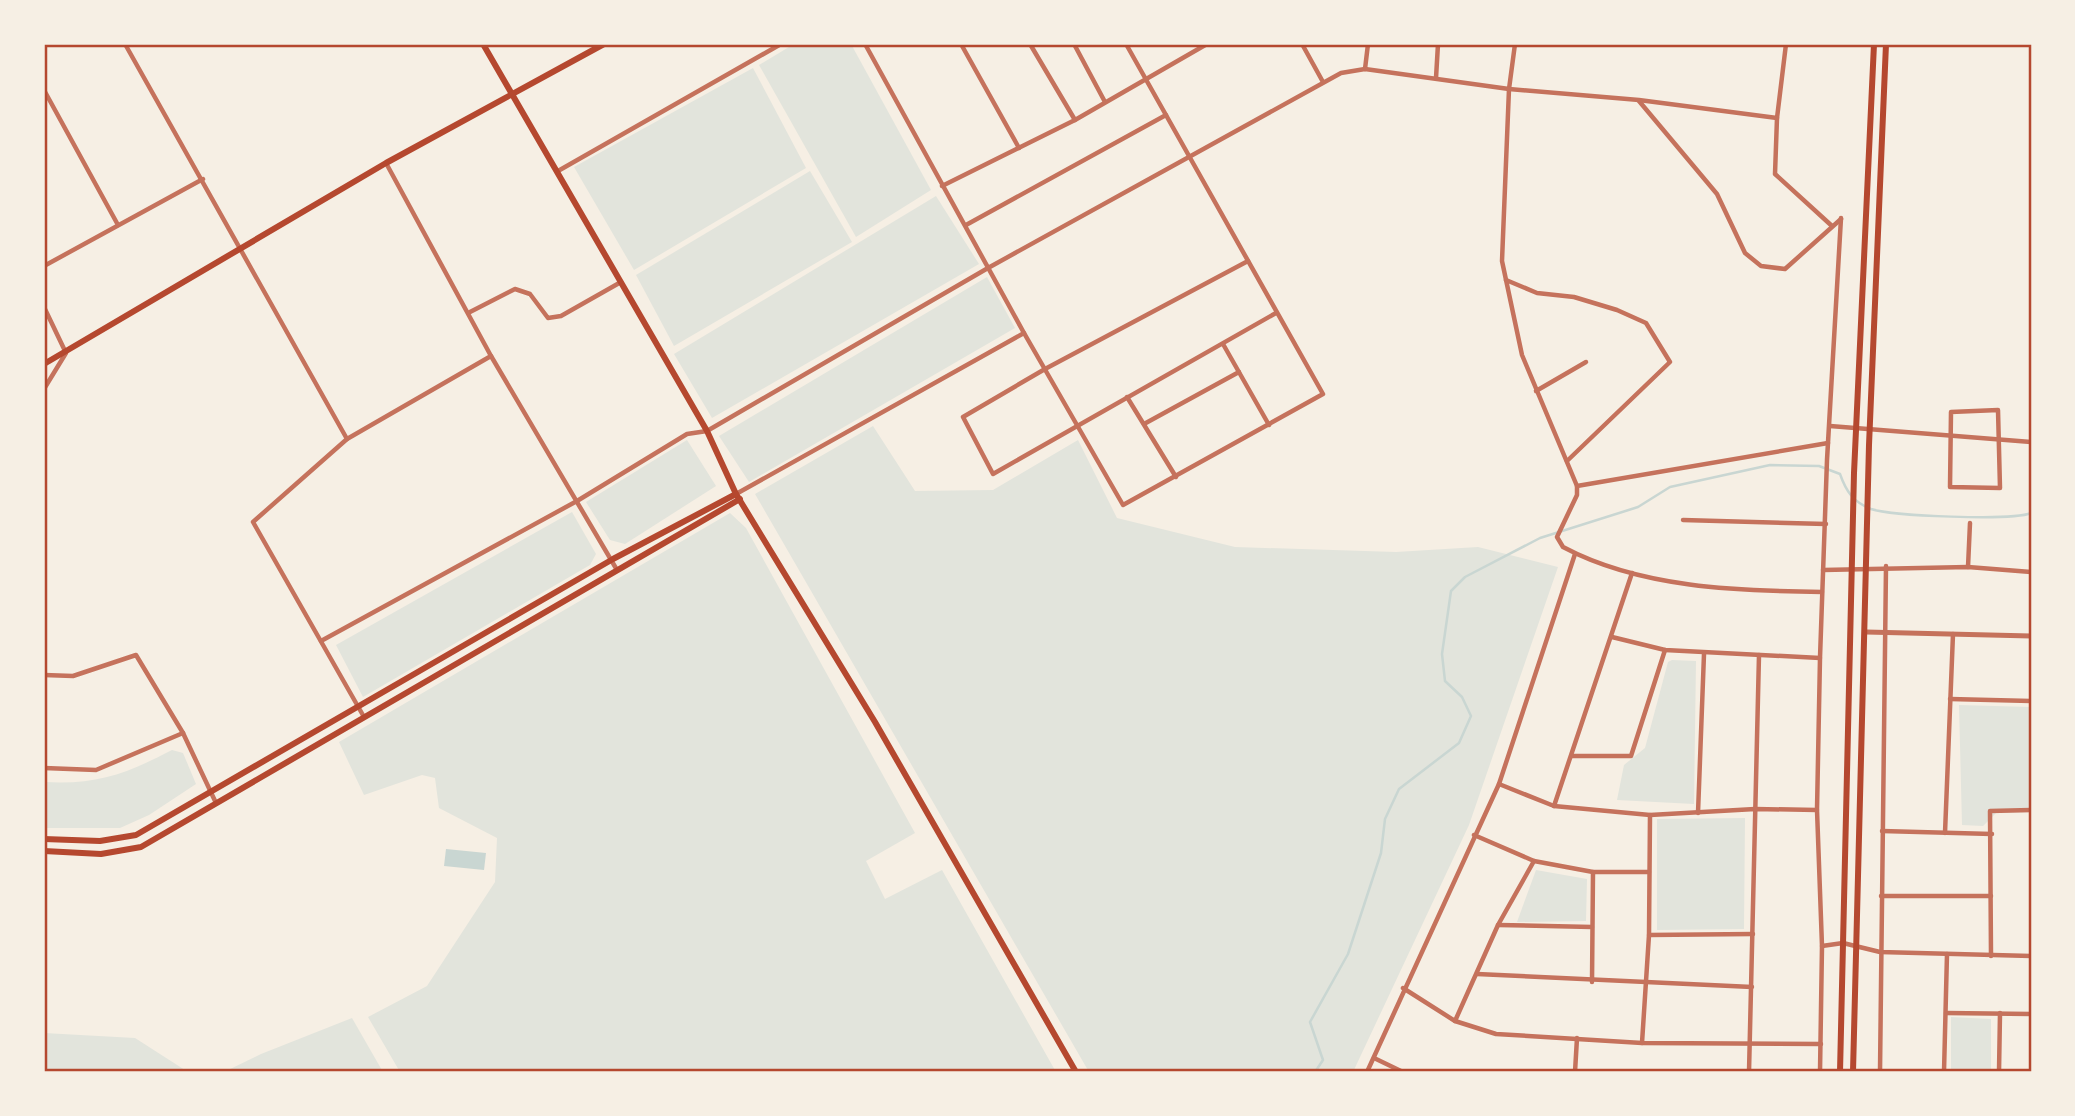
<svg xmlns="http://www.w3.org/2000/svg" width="2075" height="1116" font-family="'Work Sans',sans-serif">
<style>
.green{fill:#e2e4dc}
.water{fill:#c9d6d2}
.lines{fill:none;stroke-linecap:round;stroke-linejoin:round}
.stream{stroke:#c9d6d2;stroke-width:2.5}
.minor{stroke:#c5725c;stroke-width:4.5}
.tertiary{stroke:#c5725c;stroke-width:5}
.secondary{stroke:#b5482f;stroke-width:6}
.neatline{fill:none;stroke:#b5482f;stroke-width:2.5}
</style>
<rect width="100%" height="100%" fill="#f6efe4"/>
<g class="green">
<polygon points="794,44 851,44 931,190 856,237 759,65"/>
<polygon points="753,68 806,168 634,270 574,167"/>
<polygon points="810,171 852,242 674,346 636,275"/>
<polygon points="936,196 979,264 712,418 674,354"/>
<polygon points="987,277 1015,328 749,482 719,436"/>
<polygon points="873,426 915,491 993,490 1078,440 1117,518 1235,547 1396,552 1478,547 1558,567 1469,825 1353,1072 1089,1072 755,494"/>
<polygon points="687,440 716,486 625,544 610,540 586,502"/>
<polygon points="572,512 596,554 590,565 363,697 336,645"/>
<polygon points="730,513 746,528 915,833 866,861 885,899 942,870 1056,1072 400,1072 368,1017 427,986 495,882 497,838 439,808 435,778 422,775 364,795 339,742"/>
<polygon points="1672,660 1696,661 1694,804 1617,800 1624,765 1645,748 1668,662"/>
<polygon points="1959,705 2031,707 2031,812 1996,813 1983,826 1962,825"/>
<path d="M172 750 183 753 196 784 149 815 120 828H44V782C97 785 126 774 172 750Z"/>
<polygon points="1745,818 1744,929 1657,930 1657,819"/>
<polygon points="1536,870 1587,879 1586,921 1517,922"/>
<polygon points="1951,1017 1991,1019 1991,1072 1951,1072"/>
<polygon points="352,1018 383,1072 224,1072 261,1054"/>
<polygon points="44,1033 135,1038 188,1072 44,1072"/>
</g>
<polygon class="water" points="446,849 486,853 484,870 444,866"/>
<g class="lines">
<path class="stream" d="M1315 1072 1323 1060 1310 1022 1348 954 1381 853 1385 819 1399 789 1459 743 1471 716 1462 697 1445 681 1442 654 1451 591 1465 577 1540 538 1638 507 1670 487 1770 465 1819 466 1840 474C1846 491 1853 502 1871 509 1891 516 2012 521 2031 513"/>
<g class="minor">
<polyline points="125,44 347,439"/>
<polyline points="865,44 1024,333 1123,505 1323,394 1126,44"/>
<polyline points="961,44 1019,148"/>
<polyline points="1030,44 1075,120"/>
<polyline points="1074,44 1105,102"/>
<polyline points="1302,44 1323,82"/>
<path d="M1515 44 1509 89 1502 261 1522 355 1577 486V495L1557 537 1563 547C1640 588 1737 591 1822 592"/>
<polyline points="1786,44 1777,118 1775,174 1832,226"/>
<polyline points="1365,69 1368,44"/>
<polyline points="1436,78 1438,44"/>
<polyline points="44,90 118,225"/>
<polyline points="1639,101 1717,194 1745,253 1761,266 1785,269 1841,219"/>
<polyline points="386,163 491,356 617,570"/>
<polyline points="558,171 781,44"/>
<polyline points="942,186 1075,120 1207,44"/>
<polyline points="966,225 1166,115"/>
<polyline points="1248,261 1045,369 963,417 993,474 1276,313"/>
<polyline points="44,266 203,179"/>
<polyline points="1506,280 1537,293 1574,297 1617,310 1646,323 1670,362 1567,461"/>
<polyline points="44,307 66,353 44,389"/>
<polyline points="470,312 515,289 530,294 548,318 561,316 621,282"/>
<polyline points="1223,344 1269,425"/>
<polyline points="1536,391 1586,362"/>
<polyline points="1127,397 1176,477"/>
<polygon points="1998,410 2000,488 1950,487 1951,412"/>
<polyline points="1144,424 1239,372"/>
<polyline points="1830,426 2031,442"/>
<polyline points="1577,486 1828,443"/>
<polyline points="736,494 1024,333"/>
<polyline points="1683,520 1826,524"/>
<polyline points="1968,567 1970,523"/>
<polyline points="1823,570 1968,567 2031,572"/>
<polyline points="1612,637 1665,650 1820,658"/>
<polyline points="321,641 577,501 687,434 707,431 988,268 1341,73 1365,69 1509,89 1639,100 1777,118"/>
<polyline points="44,675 73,676 136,655 183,733 216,803"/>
<polyline points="1950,699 2031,701"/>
<polyline points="364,717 253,522 347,439 491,356"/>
<polyline points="1572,756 1631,756 1665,650"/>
<polyline points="44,768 96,770 183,733"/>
<polyline points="1499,784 1554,806 1650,815 1755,809 1817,810"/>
<polyline points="1554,806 1632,573"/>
<polyline points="1698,813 1704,654"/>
<polyline points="1882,831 1992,834"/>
<polyline points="1945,833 1953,634"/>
<polyline points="1474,835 1534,861 1593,872 1649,872"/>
<polyline points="1881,896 1991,896"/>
<polyline points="1498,925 1592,927"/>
<polyline points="1649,935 1753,934"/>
<polyline points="1822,946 1843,943 1880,952 2031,956"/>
<polyline points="1991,956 1990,811 2031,810"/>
<polyline points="1477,974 1752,987"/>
<polyline points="1592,982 1593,872"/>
<polyline points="1403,988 1455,1021 1496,1034 1642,1043 1821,1044"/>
<polyline points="1946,1013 2031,1014"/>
<polyline points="1455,1021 1498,925 1534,861"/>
<polyline points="1642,1043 1649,935 1650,815"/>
<polyline points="1374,1058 1403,1072"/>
<polyline points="1367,1072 1499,784 1575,554"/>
<polyline points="1575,1072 1577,1038"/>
<polyline points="1749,1072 1759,655"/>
<polyline points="1820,1072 1822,946 1817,810 1820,658 1827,460 1841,218"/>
<polyline points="1880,1072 1886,566"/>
<polyline points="1944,1072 1947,954"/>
<polyline points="1999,1072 2000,1013"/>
</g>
<polyline class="tertiary" points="1866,632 2031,636"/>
<g class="secondary">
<polyline points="483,44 707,431 736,494 875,722 1076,1072"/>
<polyline points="44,364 386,163 604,44"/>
<polyline points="44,839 100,841 136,835 613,559 736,494"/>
<polyline points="44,851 101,854 141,847 740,499"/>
<polyline points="1840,1072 1854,473 1874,44"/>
<polyline points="1853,1072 1869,445 1886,44"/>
</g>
</g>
<rect width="2075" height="1116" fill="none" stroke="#f6efe4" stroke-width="91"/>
<rect x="46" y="46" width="1984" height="1024" class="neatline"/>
</svg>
